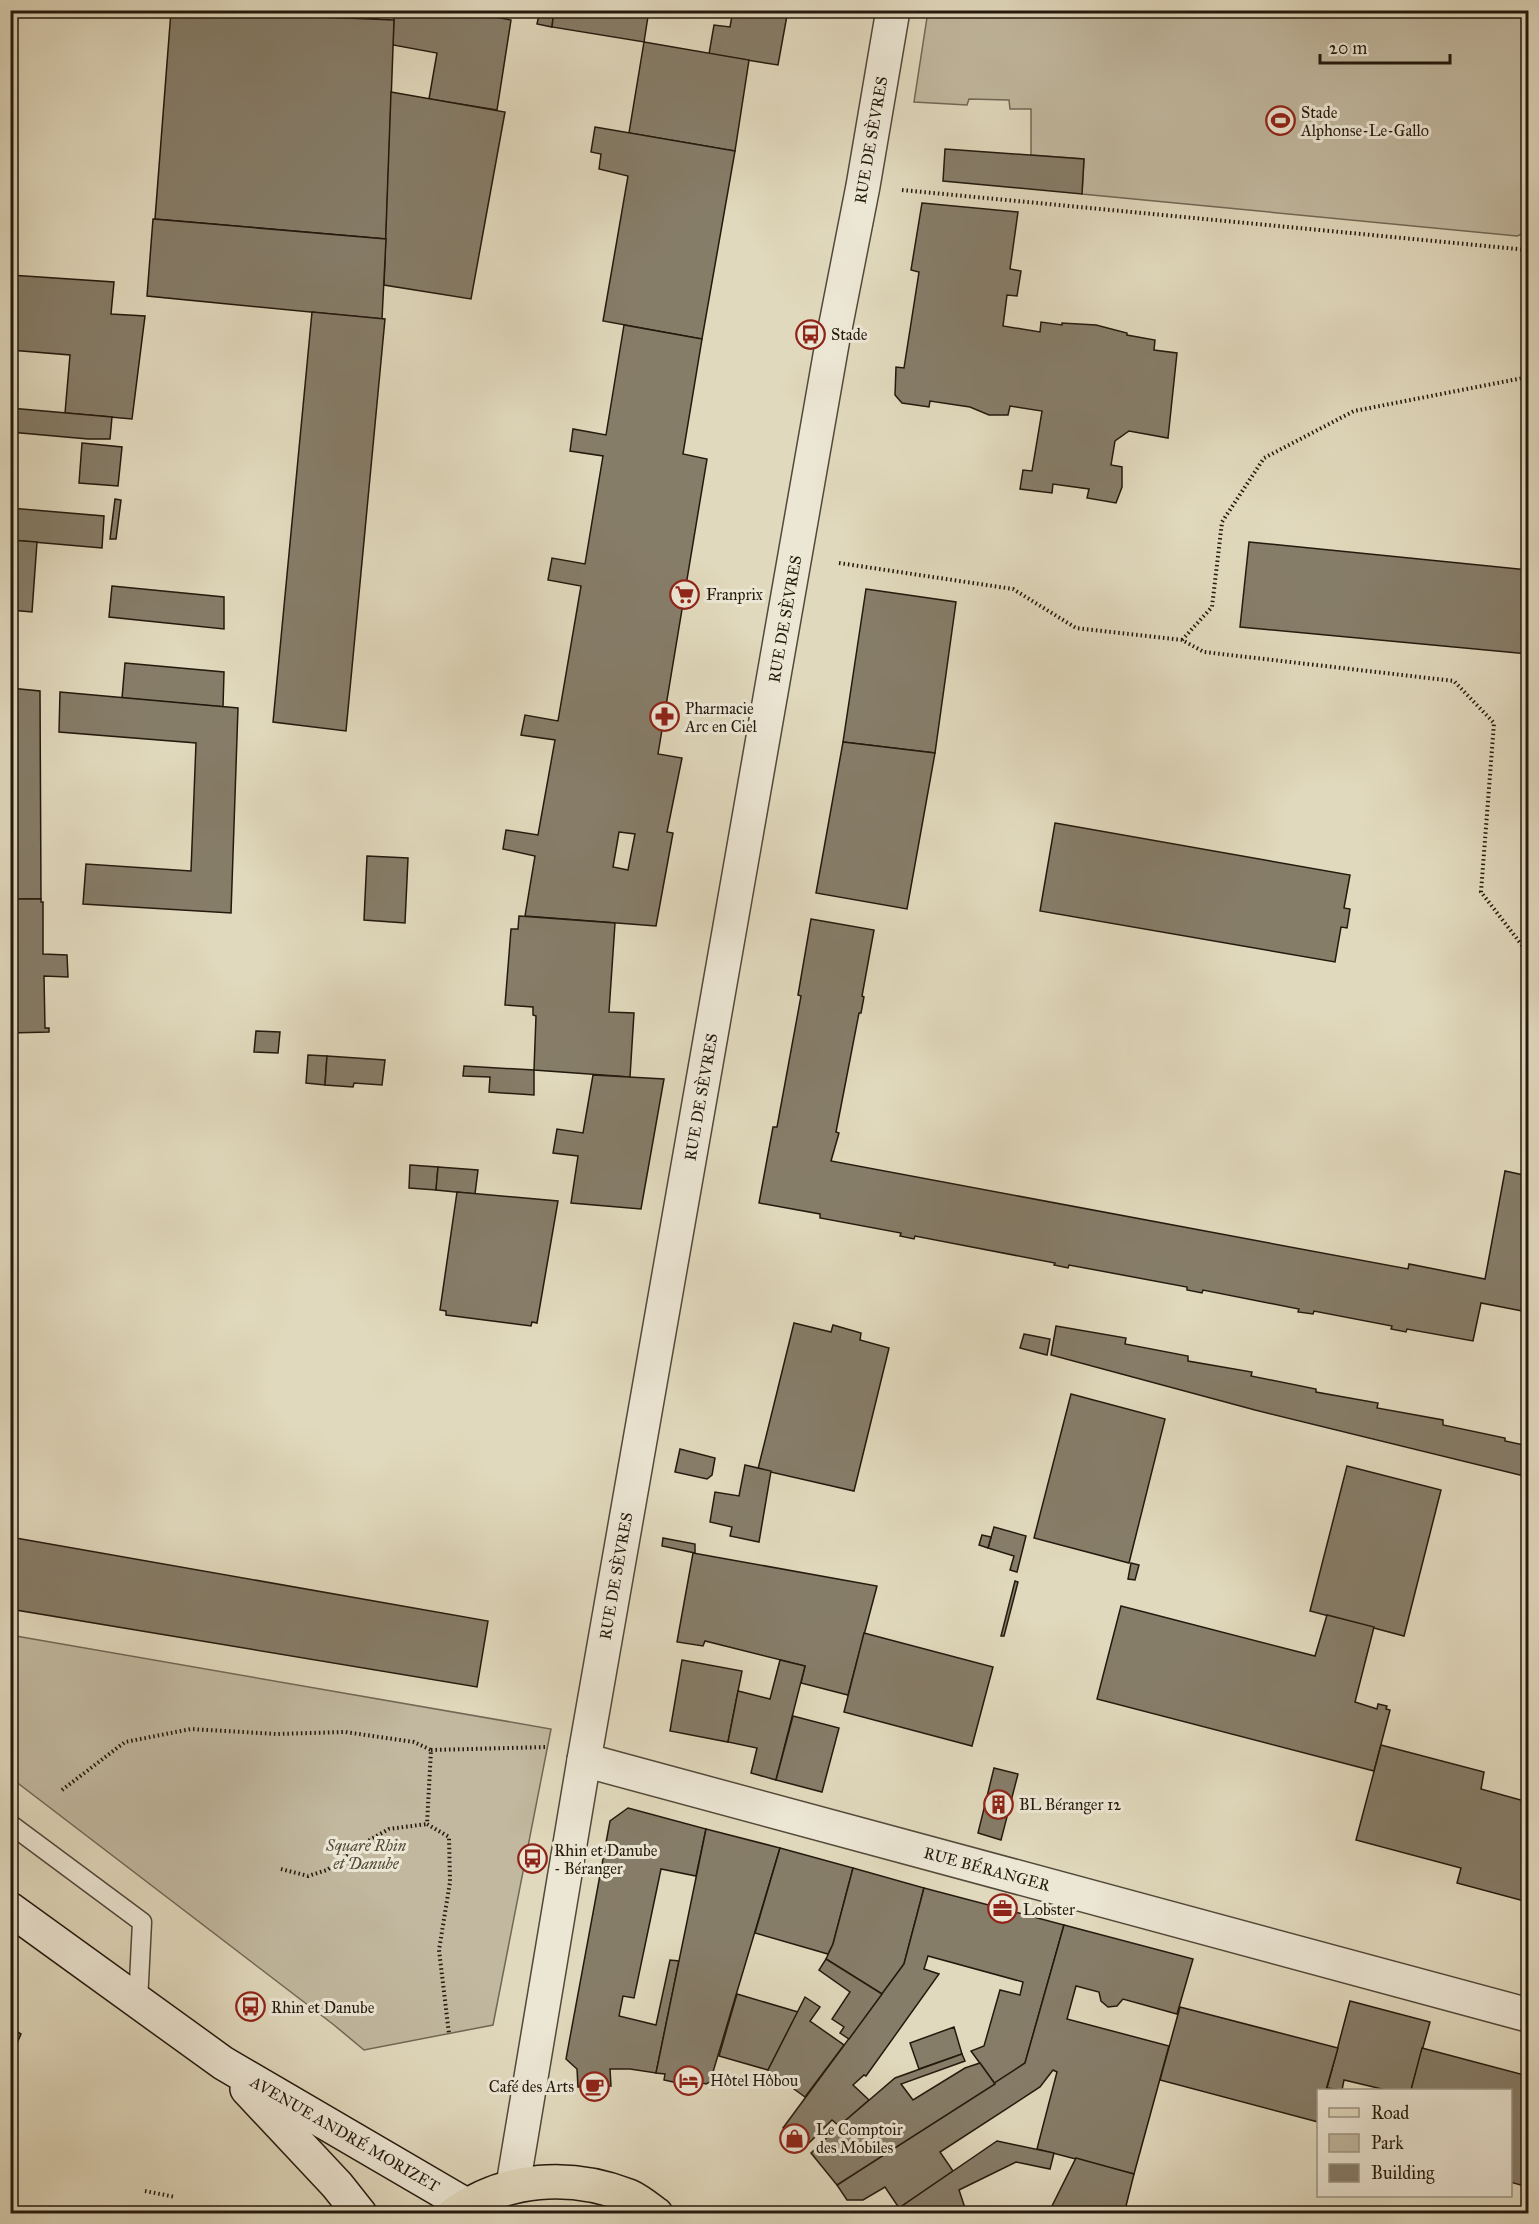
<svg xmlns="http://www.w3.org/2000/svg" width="1539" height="2224" font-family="'IM FELL Great Primer',serif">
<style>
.green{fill:#c1b89f;stroke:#726856;stroke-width:1.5}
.building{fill:#867d69;stroke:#24190d;stroke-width:1.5;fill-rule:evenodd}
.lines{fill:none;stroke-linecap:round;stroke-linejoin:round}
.service-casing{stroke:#534939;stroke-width:21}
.minor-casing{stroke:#534939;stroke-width:36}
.tertiary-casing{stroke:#534939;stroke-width:36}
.secondary-casing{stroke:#24190d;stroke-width:36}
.primary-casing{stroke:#24190d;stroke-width:36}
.path{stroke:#24190d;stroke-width:4;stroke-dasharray:1.5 3;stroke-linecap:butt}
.service{stroke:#ece6d4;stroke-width:18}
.minor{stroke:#ece6d4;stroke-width:33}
.tertiary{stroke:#ece6d4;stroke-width:33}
.secondary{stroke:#ece6d4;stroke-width:33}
.primary{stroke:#e1d9bd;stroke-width:33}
.labels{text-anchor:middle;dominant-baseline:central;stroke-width:6;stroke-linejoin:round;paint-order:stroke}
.poi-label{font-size:16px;fill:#24190d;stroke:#ece6d4;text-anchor:start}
.street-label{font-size:16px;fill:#24190d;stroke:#ece6d4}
.park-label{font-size:16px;font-style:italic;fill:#534939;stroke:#ece6d4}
</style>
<rect width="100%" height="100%" fill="#e1d9bd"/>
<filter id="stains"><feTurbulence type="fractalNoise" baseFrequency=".00333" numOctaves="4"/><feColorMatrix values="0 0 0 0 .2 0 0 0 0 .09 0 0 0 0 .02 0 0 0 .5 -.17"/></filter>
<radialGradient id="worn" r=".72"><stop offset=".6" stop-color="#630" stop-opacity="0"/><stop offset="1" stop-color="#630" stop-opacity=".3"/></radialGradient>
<g class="green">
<polygon points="928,11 1528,11 1528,232 1517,236 1082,194 1084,159 1031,155 1031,109 1010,109 1009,100 969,99 967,105 914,102"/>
<polygon points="10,1635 551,1729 493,2025 364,2050 334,2025 11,1778"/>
</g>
<g class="building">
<polygon points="356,10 378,10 378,19 356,18"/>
<polygon points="394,10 456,10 511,20 497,110 429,99 437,53 393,45"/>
<polygon points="540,10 554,10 552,27 537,24"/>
<polygon points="554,10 649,10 644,42 552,27"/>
<polygon points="733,10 788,10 778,65 709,54 714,25 730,27"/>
<polygon points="171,11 394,20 386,239 155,219"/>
<polygon points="644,42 749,60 735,151 629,133"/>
<polygon points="391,92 505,112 471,299 384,285"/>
<polygon points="595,127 735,151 702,339 603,321 628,176 599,169 601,154 591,152"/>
<polygon points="945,149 1084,159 1082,194 943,181"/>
<polygon points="922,203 1018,212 1010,269 1021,271 1017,296 1007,295 1003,326 1040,332 1041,322 1062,325 1062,323 1096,325 1127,333 1127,335 1155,340 1154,350 1177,353 1168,438 1129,431 1115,441 1111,465 1122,467 1122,487 1116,503 1087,498 1089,489 1053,484 1052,493 1020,489 1023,470 1032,471 1042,411 1010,406 1008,415 989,415 970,407 930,401 929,407 902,403 895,395 896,367 904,368 919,272 911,270"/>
<polygon points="153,219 386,239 382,319 147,296"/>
<polygon points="10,275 114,282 111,314 145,316 132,419 65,413 70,355 10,350"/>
<polygon points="312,312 385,319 346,731 273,722"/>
<path d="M624 325 702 339 683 454 707 459 658 754 682 758 667 832 673 833 656 926 525 916 535 856 503 849 506 830 538 835 555 740 521 735 525 715 558 721 581 586 548 580 552 558 585 564 603 456 570 451 573 429 606 435ZM619 832 635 834 628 870 613 867Z"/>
<polygon points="10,408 112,417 110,439 88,439 10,432"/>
<polygon points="82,443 122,447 118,486 79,483"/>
<polygon points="115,499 121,500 116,539 110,539"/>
<polygon points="10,508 104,516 102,548 10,540"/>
<polygon points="10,540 37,542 32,612 10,610"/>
<polygon points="1249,542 1528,570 1528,654 1240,627"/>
<polygon points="112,586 224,597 224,629 109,617"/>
<polygon points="866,589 956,602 935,753 843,742"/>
<polygon points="125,663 224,672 223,707 122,698"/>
<polygon points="10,688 40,691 41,899 10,899"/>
<polygon points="60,692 238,708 231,913 83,904 86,864 191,871 196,743 59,732"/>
<polygon points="843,742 935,753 907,909 816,893"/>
<polygon points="1055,823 1350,875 1344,908 1350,909 1347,928 1341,927 1335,962 1040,911"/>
<polygon points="367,856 408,858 405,923 364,920"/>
<polygon points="10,899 41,899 41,902 43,902 43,954 67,955 68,977 44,976 45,1028 49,1028 49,1032 10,1033"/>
<polygon points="519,916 615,923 609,1012 634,1013 630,1077 534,1070 536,1016 533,1015 533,1007 505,1005 511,929 518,929"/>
<polygon points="811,919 874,930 862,996 864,997 861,1013 859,1013 836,1132 839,1133 831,1161 1408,1269 1409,1264 1485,1279 1505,1171 1528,1176 1528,1303 1527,1312 1481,1303 1473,1341 1407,1329 1406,1332 1391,1329 1392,1326 1314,1311 1313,1314 1298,1312 1299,1309 1203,1290 1202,1293 1187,1290 1187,1287 1069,1265 1068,1268 1054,1265 1055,1263 915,1236 914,1239 900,1236 901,1233 820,1218 820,1214 759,1203 773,1127 777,1127 801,996 798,995"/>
<polygon points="256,1031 280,1032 278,1053 254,1052"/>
<polygon points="308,1055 327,1056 325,1085 306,1083"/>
<polygon points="327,1056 385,1060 382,1085 354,1083 353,1087 325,1085"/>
<polygon points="464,1066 534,1070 534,1095 489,1092 490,1077 463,1076"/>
<polygon points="593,1075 664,1079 641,1209 571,1203 578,1156 553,1153 557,1129 583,1133"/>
<polygon points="410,1165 438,1167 436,1190 409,1188"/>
<polygon points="438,1167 478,1170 475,1194 436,1190"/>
<polygon points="457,1192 558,1201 537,1323 532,1322 531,1326 446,1315 446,1311 440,1310"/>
<polygon points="794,1323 831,1332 833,1325 861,1333 860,1340 889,1348 854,1491 758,1469"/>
<polygon points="1056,1326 1126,1338 1125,1344 1188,1356 1188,1361 1252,1372 1251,1376 1316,1389 1316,1392 1378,1403 1377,1408 1443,1420 1443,1425 1505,1438 1505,1441 1528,1446 1528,1477 1255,1410 1051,1355"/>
<polygon points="1024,1334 1050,1339 1047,1355 1020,1348"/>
<polygon points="1071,1394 1165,1419 1129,1563 1034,1538"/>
<polygon points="680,1449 715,1458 712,1475 707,1479 675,1472"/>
<polygon points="745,1465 771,1471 759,1542 730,1536 732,1527 710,1522 715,1492 739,1496"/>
<polygon points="1347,1466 1441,1490 1404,1636 1310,1611"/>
<polygon points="994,1527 1026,1536 1017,1572 1010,1570 1014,1556 988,1548"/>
<polygon points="982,1535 991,1537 988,1548 979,1545"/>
<polygon points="10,1537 488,1621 477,1687 10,1609"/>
<polygon points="663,1538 695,1544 695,1553 662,1546"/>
<polygon points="693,1553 877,1586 848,1695 801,1683 805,1666 705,1641 703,1646 677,1642"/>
<polygon points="1131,1563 1139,1565 1135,1580 1128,1579"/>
<polygon points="1015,1581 1018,1582 1004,1636 1001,1636"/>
<polygon points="1121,1606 1315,1656 1327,1615 1374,1627 1355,1702 1377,1709 1378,1704 1387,1706 1386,1709 1390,1710 1374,1771 1097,1699"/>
<polygon points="864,1633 993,1667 972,1746 844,1712"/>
<polygon points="682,1660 742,1671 728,1742 670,1731"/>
<polygon points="780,1660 805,1666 776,1780 751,1773 757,1748 728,1742 738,1691 770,1699"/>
<polygon points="793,1716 839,1728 822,1792 776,1780"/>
<polygon points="1381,1745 1484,1772 1481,1789 1528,1802 1528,1902 1457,1883 1461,1868 1356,1840"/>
<polygon points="994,1768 1018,1774 1001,1840 978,1833"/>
<polygon points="628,1808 706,1829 696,1876 661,1869 634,1998 623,1996 619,2016 656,2025 670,1960 679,1961 656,2073 630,2069 610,2069 611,2086 578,2087 577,2069 566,2059 610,1821"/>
<polygon points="706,1829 780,1848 710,2082 706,2084 679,2077 678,2083 664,2080 665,2074 656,2073"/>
<polygon points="780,1848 853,1868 833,1944 828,1954 755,1933"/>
<polygon points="853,1868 924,1888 904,1964 882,1994 826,1959 833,1944"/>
<polygon points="924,1888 1064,1925 1025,2063 995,2084 971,2051 984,2046 1000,1990 1020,1995 1023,1982 928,1956 924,1969 939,1974 866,2076 864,2075 853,2085 869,2100 839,2126 832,2120 805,2147 783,2128 904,1964"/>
<polygon points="1064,1925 1193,1959 1177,2014 1123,1999 1117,2006 1108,2007 1101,2001 1099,1992 1076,1986 1067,2019 1169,2046 1134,2174 1037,2149 1057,2072 1053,2070 1040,2087 940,2152 953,2171 899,2208 885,2187 863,2200 847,2200 837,2185 1025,2063"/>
<polygon points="826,1959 882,1994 849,2039 840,2033 844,2027 832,2019 850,1992 819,1970"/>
<polygon points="737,1994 798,2012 768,2070 719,2056"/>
<polygon points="805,1997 820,2007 810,2021 844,2045 805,2097 768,2070"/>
<polygon points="1350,2001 1430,2022 1411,2090 1386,2090 1344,2080 1342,2090 1327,2088"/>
<polygon points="1180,2007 1338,2048 1326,2090 1318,2090 1318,2122 1160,2080"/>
<polygon points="10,2027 21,2034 10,2059"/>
<polygon points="954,2027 962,2054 919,2069 910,2043"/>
<polygon points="1422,2048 1528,2076 1528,2187 1510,2182 1510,2090 1411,2090"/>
<polygon points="962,2054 965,2061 901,2084 913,2100 965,2068 980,2063 995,2084 837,2185 811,2153 839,2126 895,2078"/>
<polygon points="997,2141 1054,2153 1050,2169 1016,2162 959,2190 967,2214 901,2214 899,2208"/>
<polygon points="1076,2158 1134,2174 1124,2214 1048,2214"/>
</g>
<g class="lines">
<defs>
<polyline id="service" points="10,1824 142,1922 138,2002"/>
<polyline id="minor" points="584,1760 1528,2015"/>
<polyline id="tertiary" points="513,2185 584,1760 832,344 863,186 893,10"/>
<g id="secondary">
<polyline points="10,1909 223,2063 466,2205"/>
<polyline points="247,2089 337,2185 360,2214"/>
</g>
<path id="primary" d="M454 2214C506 2177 570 2173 629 2196 638 2200 648 2208 656 2214"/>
</defs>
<use href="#service" class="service-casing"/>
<use href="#minor" class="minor-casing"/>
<use href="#tertiary" class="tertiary-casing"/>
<use href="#secondary" class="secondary-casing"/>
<use href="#primary" class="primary-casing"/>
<g class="path">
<polyline points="902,190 1528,250"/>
<polyline points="839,563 1013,589 1076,628 1182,640 1204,652 1454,681 1494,723 1481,892 1528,953"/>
<polyline points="1182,640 1212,607 1222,522 1264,458 1354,411 1528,377"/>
<polyline points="431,1750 547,1747"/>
<polyline points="62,1790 125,1742 191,1729 276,1734 345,1732 414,1742 431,1750 427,1824 449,1837 450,1882 439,1950 449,2034"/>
<polyline points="281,1869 308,1876 327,1870 366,1842 389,1829 427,1824"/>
<polyline points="145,2191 175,2197"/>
</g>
<use href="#service" class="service"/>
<use href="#minor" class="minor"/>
<use href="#tertiary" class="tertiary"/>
<use href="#secondary" class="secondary"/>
<use href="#primary" class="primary"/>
</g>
<defs>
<symbol id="stadium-ring" viewBox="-11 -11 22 22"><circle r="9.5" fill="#ece6d4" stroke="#8f2418" stroke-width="1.5"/><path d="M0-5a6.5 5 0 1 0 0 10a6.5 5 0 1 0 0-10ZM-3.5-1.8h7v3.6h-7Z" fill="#8f2418"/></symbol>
<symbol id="bus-ring" viewBox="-11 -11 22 22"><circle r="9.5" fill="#ece6d4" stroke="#8f2418" stroke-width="1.5"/><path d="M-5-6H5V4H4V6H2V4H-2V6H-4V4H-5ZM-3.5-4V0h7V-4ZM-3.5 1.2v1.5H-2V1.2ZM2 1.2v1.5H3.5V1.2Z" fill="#8f2418"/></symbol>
<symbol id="supermarket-ring" viewBox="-11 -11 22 22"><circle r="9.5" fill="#ece6d4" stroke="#8f2418" stroke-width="1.5"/><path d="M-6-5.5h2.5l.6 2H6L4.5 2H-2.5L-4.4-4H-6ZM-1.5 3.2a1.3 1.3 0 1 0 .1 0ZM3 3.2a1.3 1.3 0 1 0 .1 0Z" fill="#8f2418"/></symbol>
<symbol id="pharmacy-ring" viewBox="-11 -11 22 22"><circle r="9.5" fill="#ece6d4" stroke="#8f2418" stroke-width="1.5"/><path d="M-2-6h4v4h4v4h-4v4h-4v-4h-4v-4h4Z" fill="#8f2418"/></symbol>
<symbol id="building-ring" viewBox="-11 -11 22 22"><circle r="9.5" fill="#ece6d4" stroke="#8f2418" stroke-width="1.5"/><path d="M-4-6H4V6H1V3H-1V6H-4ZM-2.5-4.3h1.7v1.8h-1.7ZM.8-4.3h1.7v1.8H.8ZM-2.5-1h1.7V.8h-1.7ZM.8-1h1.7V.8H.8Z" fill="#8f2418"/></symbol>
<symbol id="office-ring" viewBox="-11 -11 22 22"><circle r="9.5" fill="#ece6d4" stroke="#8f2418" stroke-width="1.5"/><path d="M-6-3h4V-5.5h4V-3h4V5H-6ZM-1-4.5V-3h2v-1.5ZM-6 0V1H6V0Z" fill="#8f2418"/></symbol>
<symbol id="hotel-ring" viewBox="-11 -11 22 22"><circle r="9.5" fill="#ece6d4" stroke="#8f2418" stroke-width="1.5"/><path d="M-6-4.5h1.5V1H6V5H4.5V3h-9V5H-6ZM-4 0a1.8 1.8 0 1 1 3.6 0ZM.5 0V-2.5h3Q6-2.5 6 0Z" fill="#8f2418"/></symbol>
<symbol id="cafe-ring" viewBox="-11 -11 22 22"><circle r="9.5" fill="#ece6d4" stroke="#8f2418" stroke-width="1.5"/><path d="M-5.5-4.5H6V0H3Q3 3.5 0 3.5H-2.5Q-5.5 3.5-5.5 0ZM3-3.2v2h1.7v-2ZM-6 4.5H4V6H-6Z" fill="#8f2418"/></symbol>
<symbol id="shop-ring" viewBox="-11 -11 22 22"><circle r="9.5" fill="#ece6d4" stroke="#8f2418" stroke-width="1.5"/><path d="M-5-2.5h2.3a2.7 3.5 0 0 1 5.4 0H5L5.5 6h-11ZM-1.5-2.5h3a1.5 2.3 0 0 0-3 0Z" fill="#8f2418"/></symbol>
</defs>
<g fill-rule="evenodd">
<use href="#stadium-ring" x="1264" y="104" width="33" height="33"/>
<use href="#bus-ring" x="794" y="318" width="33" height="33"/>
<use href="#supermarket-ring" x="668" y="578" width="33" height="33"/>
<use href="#pharmacy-ring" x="648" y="700" width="33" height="33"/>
<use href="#building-ring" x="982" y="1788" width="33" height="33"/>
<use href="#bus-ring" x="516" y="1842" width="33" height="33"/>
<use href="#office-ring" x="986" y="1892" width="33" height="33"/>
<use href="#bus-ring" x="234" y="1990" width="33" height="33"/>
<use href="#hotel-ring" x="672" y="2064" width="33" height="33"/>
<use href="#cafe-ring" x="578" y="2070" width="33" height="33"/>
<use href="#shop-ring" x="778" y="2122" width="33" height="33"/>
</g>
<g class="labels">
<g class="poi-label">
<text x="1301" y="112">Stade<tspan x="1301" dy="18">Alphonse-Le-Gallo</tspan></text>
<text x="831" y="334">Stade</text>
<text x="706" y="594">Franprix</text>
<text x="685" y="708">Pharmacie<tspan x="685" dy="18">Arc en Ciel</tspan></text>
<text x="1019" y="1804">BL Béranger 12</text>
<text x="554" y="1850">Rhin et Danube<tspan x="554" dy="18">- Béranger</tspan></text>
<text x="1023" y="1909">Lobster</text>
<text x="271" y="2007">Rhin et Danube</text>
<text x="710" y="2080">Hôtel Hôbou</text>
<text x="574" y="2086" text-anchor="end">Café des Arts</text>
<text x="816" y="2129">Le Comptoir<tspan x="816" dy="18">des Mobiles</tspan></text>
</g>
<g class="street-label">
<text transform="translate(871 140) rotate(-80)">RUE DE SÈVRES</text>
<text transform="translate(785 619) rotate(-80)">RUE DE SÈVRES</text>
<text transform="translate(701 1097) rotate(-80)">RUE DE SÈVRES</text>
<text transform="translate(616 1576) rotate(-80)">RUE DE SÈVRES</text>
<text transform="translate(987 1869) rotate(15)">RUE BÉRANGER</text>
<text transform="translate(345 2134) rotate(30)">AVENUE ANDRÉ MORIZET</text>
</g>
<g class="park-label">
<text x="366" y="1845">Square Rhin<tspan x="366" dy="18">et Danube</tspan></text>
</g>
</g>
<rect width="1539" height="2224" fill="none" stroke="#e1d9bd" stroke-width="36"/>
<rect x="12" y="12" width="1515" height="2200" fill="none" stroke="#24190d" stroke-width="3"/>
<rect x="18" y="18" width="1503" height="2188" fill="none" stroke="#24190d" stroke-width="1.5"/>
<rect x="1317" y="2089" width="195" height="108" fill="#ece6d4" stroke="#9c9484" stroke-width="1.5"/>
<rect x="1329" y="2108" width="30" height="9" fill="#e1d9bd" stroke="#9c9484" stroke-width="1.5"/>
<text x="1371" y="2119" font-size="18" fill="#24190d">Road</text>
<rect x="1329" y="2134" width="30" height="18" fill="#c1b89f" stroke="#9c9484" stroke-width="1.5"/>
<text x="1371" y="2149" font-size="18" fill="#24190d">Park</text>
<rect x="1329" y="2164" width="30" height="18" fill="#867d69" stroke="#9c9484" stroke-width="1.5"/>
<text x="1371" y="2179" font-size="18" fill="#24190d">Building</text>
<path d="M1320 54v9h130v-9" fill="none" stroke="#24190d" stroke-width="3"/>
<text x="1329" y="54" font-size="18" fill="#24190d" stroke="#ece6d4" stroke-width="4.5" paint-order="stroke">20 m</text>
<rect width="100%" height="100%" filter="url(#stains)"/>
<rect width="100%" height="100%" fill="url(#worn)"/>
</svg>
